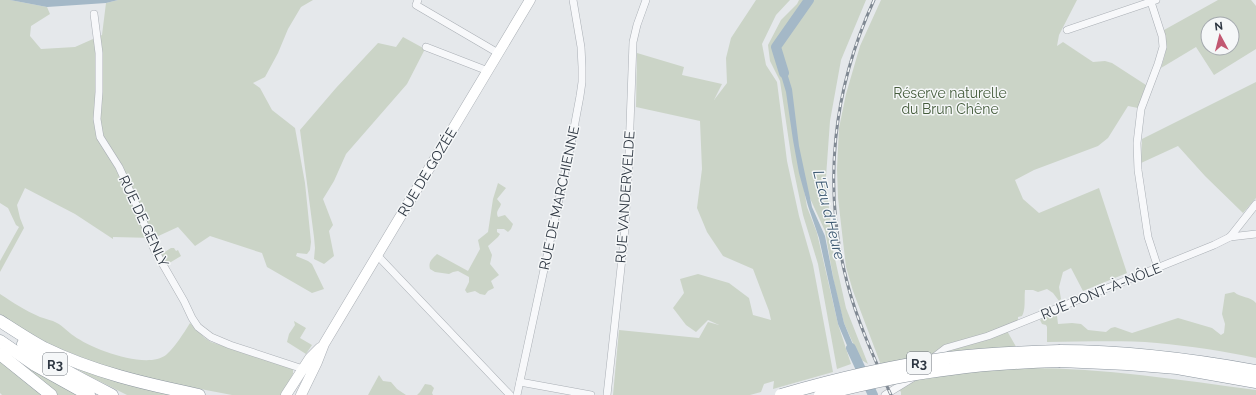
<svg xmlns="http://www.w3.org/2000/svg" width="1256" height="395" font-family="Raleway,sans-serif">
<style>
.green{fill:#cbd4c7;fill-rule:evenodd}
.water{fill:#a4b8c7}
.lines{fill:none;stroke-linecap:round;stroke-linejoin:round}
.river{stroke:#a4b8c7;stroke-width:10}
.minor-casing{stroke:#aaafb5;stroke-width:8}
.secondary-casing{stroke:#aaafb5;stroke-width:11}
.motorway-casing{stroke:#8e97a0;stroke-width:13}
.minor{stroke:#f7f8fa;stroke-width:7}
.secondary{stroke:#fff;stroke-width:10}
.motorway{stroke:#fff;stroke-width:12}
.rail-casing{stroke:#808993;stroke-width:3}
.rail{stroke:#f5f7f8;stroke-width:1.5;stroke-dasharray:4.5;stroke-linecap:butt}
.motorway-bridge-casing{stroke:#8e97a0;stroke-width:13;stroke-linecap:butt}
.motorway-bridge{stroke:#fff;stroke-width:12}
.labels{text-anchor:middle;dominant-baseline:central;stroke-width:3;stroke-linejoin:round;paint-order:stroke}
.shield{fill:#f5f7f8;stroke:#6a7179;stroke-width:1}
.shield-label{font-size:13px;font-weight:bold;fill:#2e3742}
.park-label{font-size:14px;fill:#455c3c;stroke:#f5f7f8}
.street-label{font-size:14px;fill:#2e3742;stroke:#f5f7f8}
.water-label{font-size:15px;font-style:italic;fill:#3c5972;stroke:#f5f7f8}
</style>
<rect width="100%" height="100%" fill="#e5e8eb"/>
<g class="green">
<polygon points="0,0 10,0 47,7 50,14 31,26 30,36 41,49 75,47 102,35 106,3 118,0 313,0 301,7 288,29 278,53 265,77 253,83 260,88 272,110 295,128 305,183 311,242 310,250 307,254 297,253 296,256 308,261 312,264 324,289 312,293 267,267 262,253 210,236 195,246 178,227 154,238 113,237 113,239 75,214 25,188 17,205 20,218 24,228 0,272 0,261 19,227 16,225 8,208 0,203"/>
<polygon points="756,0 790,0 776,15 762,44 766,65 777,82 787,161 799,216 813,265 833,372 773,389 774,381 764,384 761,392 750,395 613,395 619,330 699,338 708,322 719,325 708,320 696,332 686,325 673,308 684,293 680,279 698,274 729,283 749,298 753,315 771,320 769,311 753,269 723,256 707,232 697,208 702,169 700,121 636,107 637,53 684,67 682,75 722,84 714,100 727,83 726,58 731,38"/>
<polygon points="799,0 866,0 841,60 830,121 826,177 833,250 846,308 868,364 860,359 844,323 835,288 825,231 803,183 807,207 817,233 838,324 851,364 837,369 818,264 803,215 792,162 780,81 770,61 768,45 781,20 797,4"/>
<path d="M881 0H1077L1059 35 1057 46 1063 42 1093 62 1105 61 1112 63 1146 85 1138 108 1128 106 1108 138 1098 146 1034 170 1015 180 1023 199 1039 213 1099 188 1127 273 1083 291 1071 268 1063 272 1059 287 1061 299 1059 301 1053 293 1047 289 1038 292 1033 290H1025C1024 298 1026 309 1022 316L1018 317V324L1006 329 1028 368C1104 368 1180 380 1256 390V395H901V392L881 365 853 291 846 267 838 198 837 169 839 128 846 94 860 46Z"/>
<path d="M1218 0H1251L1256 6V49L1214 75 1196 47 1161 68C1166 53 1168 45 1164 30ZM1208 24H1232V48H1208Z"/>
<polygon points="403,37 425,49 407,84 346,154 334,181 323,199 333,225 329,231 334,256 324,264 314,259 315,248 314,237 300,130 336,88 378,43 396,47"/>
<polygon points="1256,82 1256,198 1243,213 1205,176 1178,146 1141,163 1142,139"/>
<path d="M498 183 506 188 497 199 501 204C500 209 495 211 498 217L505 215 513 224 511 229 508 232 504 229H497V232L500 234 498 237 488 246 492 255 490 264 499 275 491 281 494 288 488 291 485 295 480 294 475 291 467 293 465 290 469 282V277L458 271 453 272 449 274 435 272 430 269C428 262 432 259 437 254L468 271 480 249 478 240 488 232 493 199Z"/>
<polygon points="171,248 174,248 176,251 178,250 181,256 166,265 160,255"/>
<path d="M1234 292C1241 298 1250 296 1256 303V358C1224 351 1190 346 1157 343 1120 340 1083 342 1047 342V327L1046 325 1042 324 1040 320 1045 317 1057 316 1058 324 1072 323 1081 324 1088 330 1106 332 1111 328 1115 327 1132 333 1178 318 1212 328 1221 335 1224 333 1225 324 1222 314 1225 294Z"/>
<path d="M0 294C14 303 24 310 40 317 45 319 52 320 57 323 63 326 68 332 74 336 92 349 146 370 166 355 176 346 183 334 190 323L205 338 211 342 293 369V374L281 395H232L148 379 96 363 53 346 21 328 0 314Z"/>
<polygon points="294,321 306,328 300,338 312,345 306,354 287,342 289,334 295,325"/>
<polygon points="0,348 77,395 58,395"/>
<polygon points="51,354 184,395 127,395 89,376"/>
<polygon points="0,359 42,395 2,395 0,393"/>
<polygon points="379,375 383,381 391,382 397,389 406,395 368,395"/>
<polygon points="425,384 431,385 434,388 432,393 433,395 417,395 420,392"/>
</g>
<g class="water">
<polygon points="10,0 118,0 106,3 47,7"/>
<polygon points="783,60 792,89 799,146 812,207 825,236 833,277 844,323 859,359 854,362 838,324 819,238 808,206 799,173 793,140 786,92 777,62"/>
</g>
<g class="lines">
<g class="river">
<polyline points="784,73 776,47 809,0"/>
<polyline points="851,348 873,395"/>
</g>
<defs>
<g id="minor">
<polyline points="418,0 416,5 498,53"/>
<polyline points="1151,2 1162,36 1163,47 1158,64 1141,109 1137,143 1138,170 1148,237 1158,268"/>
<polyline points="94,14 99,53 99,92 97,119 100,137 119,167 140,213 154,249 184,301 192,318 198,327 211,337 230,345 306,370"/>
<polyline points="1067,30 1156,0"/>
<polyline points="426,47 488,71"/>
<polyline points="1230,237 1256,234"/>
<polyline points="377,255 510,395"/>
<polyline points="933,358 946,348 988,336 1214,245 1230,237 1256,204"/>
<polyline points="520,382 591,395"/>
<polyline points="517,395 571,144 580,96 582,82 582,67 581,47 573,0"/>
<polyline points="607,395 624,240 628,180 633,42 637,25 646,0"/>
<polyline points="885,395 914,377"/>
</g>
<g id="secondary">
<polyline points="286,395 310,358 320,348"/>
<polyline points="301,395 317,362 324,344 530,0"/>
</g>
<g id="motorway">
<path d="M0 321C14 330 29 340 44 348 93 372 146 384 199 395"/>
<polyline points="0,341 35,365 89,395"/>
<path d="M23 344C51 364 82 380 112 395"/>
<path d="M1060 351C1127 351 1190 359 1256 371"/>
<polyline points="0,354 51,395"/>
<polyline points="1060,361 1127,364 1177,368 1256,382"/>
</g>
</defs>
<use href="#minor" class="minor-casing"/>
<use href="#secondary" class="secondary-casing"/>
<use href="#motorway" class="motorway-casing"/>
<use href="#minor" class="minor"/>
<use href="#secondary" class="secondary"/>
<use href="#motorway" class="motorway"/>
<defs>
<path id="rail" d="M874 0C833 89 822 186 847 282 857 321 874 358 891 395"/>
</defs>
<use href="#rail" class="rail-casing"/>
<use href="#rail" class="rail"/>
<defs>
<g id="motorway-bridge">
<path d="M781 395C836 379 891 366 948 358 985 354 1022 352 1060 351"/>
<path d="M820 395C863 384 907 374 951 369 987 364 1024 362 1060 361"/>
</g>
</defs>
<use href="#motorway-bridge" class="motorway-bridge-casing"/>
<use href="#motorway-bridge" class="motorway-bridge"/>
</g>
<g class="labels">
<g class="shield">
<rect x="907" y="352" width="24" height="22" rx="3"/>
<rect x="43" y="353" width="24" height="22" rx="3"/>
</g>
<g class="shield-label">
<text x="919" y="363">R3</text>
<text x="55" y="364">R3</text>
</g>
<g class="park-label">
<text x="950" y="93">Réserve naturelle<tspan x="950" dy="16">du Brun Chêne</tspan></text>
</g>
<g class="street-label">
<text transform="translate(427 172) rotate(-59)">RUE DE GOZÉE</text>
<text transform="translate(625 197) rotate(-86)">RUE VANDERVELDE</text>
<text transform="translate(559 198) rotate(-78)">RUE DE MARCHIENNE</text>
<text transform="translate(144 221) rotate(65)">RUE DE GENLY</text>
<text transform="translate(1101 291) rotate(-22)">RUE PONT-À-NÔLE</text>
</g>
<g class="water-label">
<text transform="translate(829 215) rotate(76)">L'Eau d'Heure</text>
</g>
</g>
<g transform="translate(1220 36) rotate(353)"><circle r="19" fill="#f5f7f8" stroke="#a5aaaf"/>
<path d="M0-3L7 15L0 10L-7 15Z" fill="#c25872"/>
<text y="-6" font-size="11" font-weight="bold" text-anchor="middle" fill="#2e3742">N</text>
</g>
</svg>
